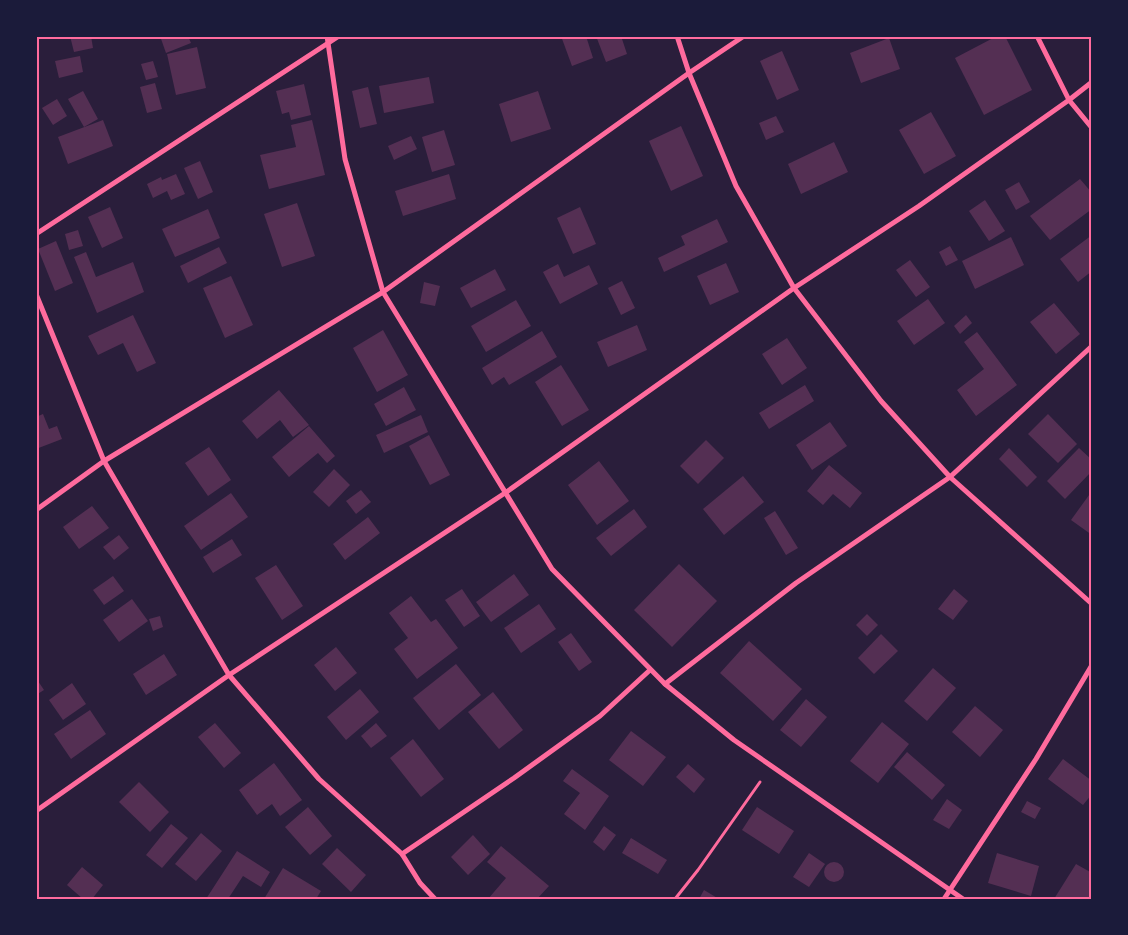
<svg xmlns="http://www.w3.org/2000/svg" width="1128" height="935" font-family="Jost,sans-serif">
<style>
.green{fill:#2a1e3b}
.building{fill:#542f53}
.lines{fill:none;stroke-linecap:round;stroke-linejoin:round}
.path{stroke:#ff6b9d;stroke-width:3}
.minor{stroke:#ff6b9d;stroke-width:5}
.neatline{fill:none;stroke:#ff6b9d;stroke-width:2}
</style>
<rect width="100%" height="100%" fill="#1b1b3a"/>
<rect class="green" x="36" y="36" width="1056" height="863"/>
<g class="building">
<polygon points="70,36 91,36 93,48 74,52"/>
<polygon points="160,36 188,36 191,43 166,53"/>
<polygon points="561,36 586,36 593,58 572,66"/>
<polygon points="596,36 621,36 627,54 606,62"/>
<polygon points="997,36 1005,36 1032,90 984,115 955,58"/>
<polygon points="889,38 900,69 861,83 850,53"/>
<polygon points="197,47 206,88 176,95 167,54"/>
<polygon points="782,51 799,90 777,100 760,61"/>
<polygon points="80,56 83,72 59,78 55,61"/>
<polygon points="153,61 158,77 146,80 141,64"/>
<polygon points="429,77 434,103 384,113 379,86"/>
<polygon points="155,83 162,109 147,113 140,87"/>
<polygon points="304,84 311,115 291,120 289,112 282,114 276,91"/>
<polygon points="368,87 377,124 360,128 352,91"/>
<polygon points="83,91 98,119 84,127 68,99"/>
<polygon points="538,91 551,129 511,142 499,104"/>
<polygon points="57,99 67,116 53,125 42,108"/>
<polygon points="931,112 956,156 924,174 899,130"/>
<polygon points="776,116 784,132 766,140 759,123"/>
<polygon points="103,120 113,146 68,164 58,137"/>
<polygon points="312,120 325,175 269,189 260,155 296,147 291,125"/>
<polygon points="681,126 703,176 671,191 649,141"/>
<polygon points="444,130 455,165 432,172 422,137"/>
<polygon points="411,136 417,149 394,160 388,146"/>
<polygon points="834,142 848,172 801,194 788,164"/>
<polygon points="200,161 213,192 198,199 184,168"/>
<polygon points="176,174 185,194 171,200 167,191 153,198 147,184 161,177 162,180"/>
<polygon points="449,174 456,199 403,216 395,191"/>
<polygon points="1080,179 1092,193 1092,209 1050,240 1030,216"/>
<polygon points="1019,182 1030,202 1016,210 1005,190"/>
<polygon points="985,200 1005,231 989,241 969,211"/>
<polygon points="297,203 315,256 282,267 264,214"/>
<polygon points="110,207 123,238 102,248 88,217"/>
<polygon points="580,207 596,244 573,254 557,218"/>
<polygon points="208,209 220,238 175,257 162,229"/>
<polygon points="717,219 728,242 664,272 658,258 685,245 681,236"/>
<polygon points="78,230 83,246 69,250 65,234"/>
<polygon points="1092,235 1092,271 1078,282 1060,259"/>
<polygon points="1011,237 1024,265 975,289 962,261"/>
<polygon points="56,241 73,283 55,291 38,249"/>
<polygon points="950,246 958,260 946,266 939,252"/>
<polygon points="219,247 227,263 188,283 180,266"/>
<polygon points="86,252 96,277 133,262 144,292 97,313 74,257"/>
<polygon points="910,260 930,287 916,297 896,270"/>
<polygon points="726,263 739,292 710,305 697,276"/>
<polygon points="558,264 564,277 589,265 598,284 560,304 543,272"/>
<polygon points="495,269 506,290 471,308 460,288"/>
<polygon points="231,276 253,325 225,338 203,288"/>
<polygon points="622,281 635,308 621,315 608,288"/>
<polygon points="424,282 440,286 435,306 420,303"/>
<polygon points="928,299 945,323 914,345 897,321"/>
<polygon points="516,300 531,326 486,352 471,326"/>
<polygon points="1054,303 1080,334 1056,354 1030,322"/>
<polygon points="133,315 156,363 137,372 123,343 98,355 88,336"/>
<polygon points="966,315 972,323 960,334 954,326"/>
<polygon points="637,325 647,350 608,367 597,342"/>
<polygon points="383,330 408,375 377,392 353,348"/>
<polygon points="542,331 557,357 509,385 504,377 492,385 482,368"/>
<polygon points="977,332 1017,385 976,416 957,390 984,369 964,342"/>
<polygon points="787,338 807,368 782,385 762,354"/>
<polygon points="561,365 589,410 562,426 535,382"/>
<polygon points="805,385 814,401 769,429 759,413"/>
<polygon points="404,387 416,410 386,426 374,404"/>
<polygon points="279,390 309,425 293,437 280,420 257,439 242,421"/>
<polygon points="43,414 49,429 57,426 62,439 36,449 36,417"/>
<polygon points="1048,414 1077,444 1058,463 1028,434"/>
<polygon points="421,415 428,432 384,453 376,435"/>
<polygon points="830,422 847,446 812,470 796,445"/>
<polygon points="309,426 335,456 327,463 318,453 289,477 272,457"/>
<polygon points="429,435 450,475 430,485 409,446"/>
<polygon points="706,440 724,458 698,484 680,466"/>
<polygon points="209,447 231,480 208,496 185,463"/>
<polygon points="1009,448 1037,477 1027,487 999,459"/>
<polygon points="1079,448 1092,460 1092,471 1065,499 1047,481"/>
<polygon points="599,461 629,501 597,525 568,485"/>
<polygon points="829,465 862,493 850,508 833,494 823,505 807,491"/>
<polygon points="334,469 350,485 329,507 313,492"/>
<polygon points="743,476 764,502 724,535 703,509"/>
<polygon points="361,490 371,502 356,514 346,501"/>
<polygon points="1092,491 1092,535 1071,520"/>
<polygon points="231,493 248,517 201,550 184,526"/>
<polygon points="92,506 109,528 79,549 63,527"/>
<polygon points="634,509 647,527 611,556 596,538"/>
<polygon points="775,511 798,548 786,555 764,518"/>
<polygon points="368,517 380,533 345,560 333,544"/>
<polygon points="119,535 129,548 114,560 103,547"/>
<polygon points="232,539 242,555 213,573 203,557"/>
<polygon points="679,564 717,601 672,647 634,610"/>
<polygon points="276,565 303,606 282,620 255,578"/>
<polygon points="514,574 529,595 491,622 476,602"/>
<polygon points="113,576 124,591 104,605 93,590"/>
<polygon points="462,589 480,616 464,627 445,600"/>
<polygon points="954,589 968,601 953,620 938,609"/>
<polygon points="411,596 431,622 436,619 458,648 417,679 394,649 408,638 389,613"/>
<polygon points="132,599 148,621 119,642 103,620"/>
<polygon points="539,604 556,629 521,653 504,628"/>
<polygon points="867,614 878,625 867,636 856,625"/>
<polygon points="160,616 163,627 153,631 149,619"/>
<polygon points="571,633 592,662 579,671 558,642"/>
<polygon points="881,634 898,651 874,674 858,658"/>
<polygon points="749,641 802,689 773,721 720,673"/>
<polygon points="336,647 357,673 335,691 314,665"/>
<polygon points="164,654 177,675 146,695 133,674"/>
<polygon points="456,664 481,695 439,730 413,698"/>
<polygon points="933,668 956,688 927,721 904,701"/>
<polygon points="36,678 44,690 36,695"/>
<polygon points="72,683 86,704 63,720 49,700"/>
<polygon points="360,689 379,712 346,740 327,717"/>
<polygon points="493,692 523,730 499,749 468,712"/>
<polygon points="806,699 827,717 801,747 780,730"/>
<polygon points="975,706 1003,730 980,757 952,732"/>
<polygon points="90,710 106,734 71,759 54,734"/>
<polygon points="882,722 909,744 878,783 850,761"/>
<polygon points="215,723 241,753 224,768 198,737"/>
<polygon points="376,723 387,736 371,748 361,736"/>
<polygon points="631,731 666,757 643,786 609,760"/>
<polygon points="413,739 444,779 421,797 390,758"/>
<polygon points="907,752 945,785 932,800 894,767"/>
<polygon points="1063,759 1092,781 1092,794 1083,805 1048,779"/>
<polygon points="274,763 302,800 280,816 272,804 257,815 239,790"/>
<polygon points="688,764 705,779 694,793 676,777"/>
<polygon points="572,769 609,796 585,830 564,814 580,793 563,781"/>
<polygon points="139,782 169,812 150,832 119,802"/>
<polygon points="947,799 962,810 949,829 933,820"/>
<polygon points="1027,801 1041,808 1035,819 1021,812"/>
<polygon points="308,807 332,836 310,855 285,827"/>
<polygon points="757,807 794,831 779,854 742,830"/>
<polygon points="171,824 188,838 162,868 146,855"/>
<polygon points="604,826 616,835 604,851 593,842"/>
<polygon points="201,833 222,851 196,881 175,864"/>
<polygon points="473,835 490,854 468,875 451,857"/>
<polygon points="631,838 667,860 658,874 622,853"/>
<polygon points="501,846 549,886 537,899 488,899 506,878 487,862"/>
<polygon points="337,848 366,875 351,892 322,864"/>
<polygon points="237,851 270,872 261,887 243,876 228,899 206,899"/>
<polygon points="809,853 825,864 809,887 793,877"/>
<polygon points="997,853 1039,866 1031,896 988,883"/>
<circle cx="834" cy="872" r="10"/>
<polygon points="1076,864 1092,873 1092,894 1089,899 1054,899"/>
<polygon points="82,867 103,885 92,899 83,899 67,885"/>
<polygon points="283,868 321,891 316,899 264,899"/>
<polygon points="704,890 719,899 699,899"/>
</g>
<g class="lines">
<polyline class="path" points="675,899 698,870 760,782"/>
<g class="minor">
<polyline points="327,36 345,159 383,292 552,569 665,684 734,740 963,899"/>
<polyline points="677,36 689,73 736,186 794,288 881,401 950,477 1092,604"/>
<polyline points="1037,36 1069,100 1092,128"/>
<polyline points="36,234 339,36"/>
<polyline points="36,294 104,461 229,675 319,779 402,854 420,883 435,899"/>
<polyline points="36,510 104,461 383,292 689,73 744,36"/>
<polyline points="665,684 796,583 950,477 1092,346"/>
<polyline points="36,811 229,675 505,493 794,288 919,206 1069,100 1092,82"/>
<polyline points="402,854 514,778 600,716 650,670"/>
<polyline points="944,899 1036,759 1092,665"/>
</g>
</g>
<rect width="1128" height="935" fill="none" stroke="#1b1b3a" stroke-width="75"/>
<rect x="38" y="38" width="1052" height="860" class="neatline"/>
</svg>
